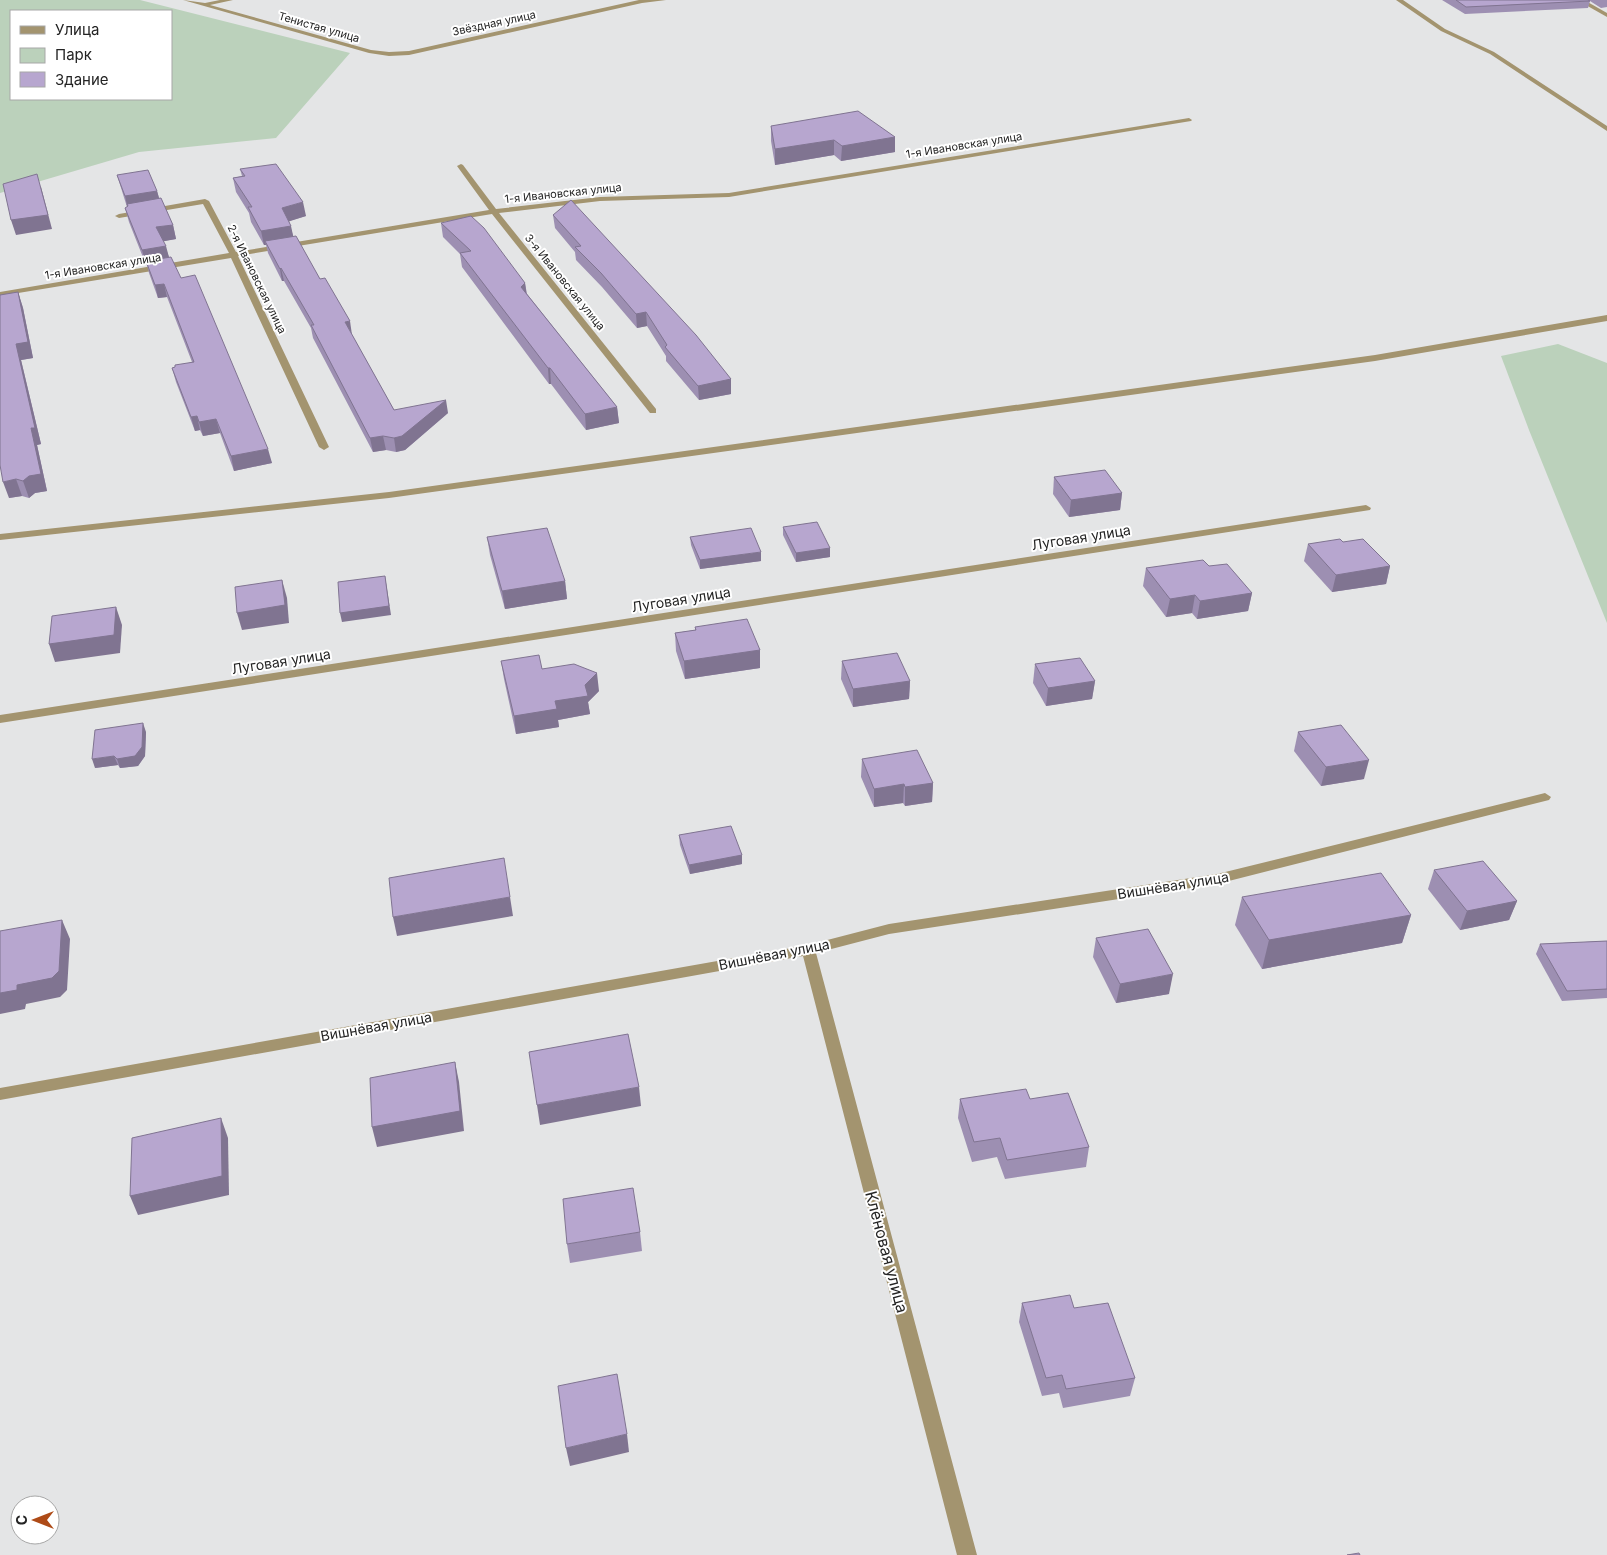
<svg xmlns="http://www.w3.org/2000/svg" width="1607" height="1555" font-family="Inter,sans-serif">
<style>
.green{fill:#bbd1bb;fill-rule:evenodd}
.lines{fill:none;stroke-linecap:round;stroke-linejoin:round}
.lane{fill:#a3946f;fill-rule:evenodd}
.street{fill:#a3946f;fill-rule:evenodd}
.wall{fill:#9d8fb2}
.shaded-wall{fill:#807491}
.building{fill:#b7a6cf;stroke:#807491}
.labels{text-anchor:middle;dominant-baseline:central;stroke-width:4;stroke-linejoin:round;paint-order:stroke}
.far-street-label{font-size:11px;fill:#242424;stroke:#fff}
.street-label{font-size:14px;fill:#242424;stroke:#fff}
.near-street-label{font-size:16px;fill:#242424;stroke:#fff}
</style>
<rect width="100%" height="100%" fill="#e4e5e6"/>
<g class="green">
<path d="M0 0H140L350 53 276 138 139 152 0 193ZM11 11H171V99H11Z"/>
<polygon points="1558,344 1607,363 1607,623 1529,430 1501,356"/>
</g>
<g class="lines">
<polygon class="lane" points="1366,505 1371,508 1370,510 0,723 0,715"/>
<g class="street">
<polygon points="183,0 205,3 220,0 233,0 210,5 371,50 389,52 409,51 639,0 666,0 642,3 409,55 389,56 369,53"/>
<polygon points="1396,0 1403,0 1445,29 1494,52 1607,126 1607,131 1490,54 1441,31"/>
<polygon points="1577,0 1584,0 1607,13 1607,17"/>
<polygon points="1189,118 1192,120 1191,121 729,197 600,201 499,213 656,409 656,413 650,413 492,214 238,256 329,447 324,450 319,447 231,258 0,296 0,292 229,253 203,204 119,218 115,216 119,214 205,199 209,201 236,252 489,210 457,166 461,164 463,165 496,209 600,197 729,193"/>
<polygon points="1607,315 1607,321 1375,361 389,498 0,540 0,534 389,492 1375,355"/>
<polygon points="1545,793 1551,797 1549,800 1217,884 889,934 816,953 977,1555 957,1555 803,956 0,1100 0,1088 808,945 889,924 1217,874"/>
</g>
</g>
<g class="wall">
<polygon points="1442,0 1607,0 1607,7 1601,8 1590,1 1588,8 1465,14"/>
<polygon points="771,126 895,137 895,152 841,161 834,155 775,165 771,141"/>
<polygon points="240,169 306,216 289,221 293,236 320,279 352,335 394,410 448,413 405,450 396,452 386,450 373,452 313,338 311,328 284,281 282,281 268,253 266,245 264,245 251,222 249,213 236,192 233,178 242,176"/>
<polygon points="117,175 157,191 159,198 173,225 176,239 163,241 169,257 272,463 234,471 220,433 203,436 200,430 195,431 176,382 172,368 192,362 167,297 158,298 149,273 147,265 146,265 129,222 125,208 127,207"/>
<polygon points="553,215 731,379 731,394 699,400 666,361 666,356 647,326 637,328 602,287 576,260 575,252 555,228"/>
<polygon points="441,223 525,283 527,294 617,407 619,423 586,430 551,384 549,384 462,267 460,254 443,237"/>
<polygon points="18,292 23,308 33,358 21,360 41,444 37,445 47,491 35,493 29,498 22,496 9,498"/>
<polygon points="1054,477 1122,493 1120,510 1069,517 1053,494"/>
<polygon points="783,527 830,548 830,557 796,562 783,535"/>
<polygon points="487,537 565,581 567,599 505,609 490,555"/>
<polygon points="690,537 761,561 700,569 691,545"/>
<polygon points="1343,542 1390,566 1386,584 1332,592 1304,561 1308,544"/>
<polygon points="1209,566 1252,593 1248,611 1197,619 1192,613 1166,617 1143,586 1146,568"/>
<polygon points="695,627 760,650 760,668 685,679 676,651 675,633 695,630"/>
<polygon points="501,661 542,669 599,691 588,702 590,714 558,720 559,727 516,734 504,679"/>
<polygon points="842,661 910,681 909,699 853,707 841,679"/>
<polygon points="1035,664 1095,681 1092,699 1046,706 1033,683"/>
<polygon points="146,732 145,756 138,766 120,768 118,765 95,768"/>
<polygon points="1298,732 1364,779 1321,786 1294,751"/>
<polygon points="862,759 933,783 932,802 905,806 903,803 874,807 861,777"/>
<polygon points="679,835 742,855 742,864 690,874 680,845"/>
<polygon points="1434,870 1517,901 1509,920 1460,930 1428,889"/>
<polygon points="1242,897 1411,915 1402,943 1262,969 1235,925"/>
<polygon points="1096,938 1169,994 1116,1003 1093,957"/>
<polygon points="1607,941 1607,998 1562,1001 1536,954 1540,944"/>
<polygon points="960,1099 1030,1099 1089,1147 1086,1167 1005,1179 997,1157 972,1162 958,1118"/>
<polygon points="640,1232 642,1251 570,1263 567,1244"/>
<polygon points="1022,1303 1074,1308 1135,1378 1130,1396 1063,1408 1059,1393 1042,1396 1019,1322"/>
</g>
<g class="shaded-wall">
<polygon points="895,137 895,152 841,161 842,146"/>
<polygon points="834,140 834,155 775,165 775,149"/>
<polygon points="41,187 52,229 16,235 11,220"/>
<polygon points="157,191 161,205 128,210 125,196"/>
<polygon points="303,202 306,216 284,223 282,208"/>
<polygon points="173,225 176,239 160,242 156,227"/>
<polygon points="291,226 294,240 265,241 266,245 264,245 261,231"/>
<polygon points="166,246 170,261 146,261 147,265 146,265 142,250"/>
<polygon points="281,268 284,281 282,281 280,269"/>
<polygon points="525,283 527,298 521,287"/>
<polygon points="164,284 167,297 158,298 155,285"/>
<polygon points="18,292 23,308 33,358 21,360 41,444 37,445 47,491 35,493 29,498 23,481 31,428 16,344"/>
<polygon points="646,312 647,326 637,328 636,314"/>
<polygon points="350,321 352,335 345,322"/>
<polygon points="548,368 550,368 551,384 549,384"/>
<polygon points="731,379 731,394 699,400 698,386"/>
<polygon points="446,400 448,413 405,450 396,452 394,438"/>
<polygon points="617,407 619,423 586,430 585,414"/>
<polygon points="197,416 200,430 195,431 191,417"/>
<polygon points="216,419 220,433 203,436 199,422"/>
<polygon points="383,436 386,450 373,452 370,438"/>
<polygon points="268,449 272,463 234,471 231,456"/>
<polygon points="16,479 22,496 9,498 3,482"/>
<polygon points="1122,493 1120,510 1069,517 1071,500"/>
<polygon points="830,548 830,557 796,562 796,553"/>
<polygon points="761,552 761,561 700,569 700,560"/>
<polygon points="1390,566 1386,584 1332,592 1336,575"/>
<polygon points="385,576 391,615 342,622 340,613"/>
<polygon points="282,580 287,598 289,623 242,630 237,613"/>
<polygon points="565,581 567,599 505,609 502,591"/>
<polygon points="1252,593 1248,611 1197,619 1200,601"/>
<polygon points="1195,595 1192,613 1166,617 1170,599"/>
<polygon points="116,607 122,625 120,653 55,662 49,644"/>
<polygon points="760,650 760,668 685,679 684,661"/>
<polygon points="597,673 599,691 588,702 590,714 558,720 559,727 516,734 514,716 585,685"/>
<polygon points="910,681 909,699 853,707 853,689"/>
<polygon points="1095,681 1092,699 1046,706 1048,688"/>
<polygon points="143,723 146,732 145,756 138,766 120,768 117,759"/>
<polygon points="114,756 118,765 95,768 92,759"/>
<polygon points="1369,760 1364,779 1321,786 1326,767"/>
<polygon points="933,783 932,802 905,806 905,787"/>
<polygon points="904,784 903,803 874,807 874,789"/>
<polygon points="742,855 742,864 690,874 689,865"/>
<polygon points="510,897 513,916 397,936 393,917"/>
<polygon points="1517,901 1509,920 1460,930 1467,911"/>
<polygon points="1411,915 1402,943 1262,969 1269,940"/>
<polygon points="62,920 70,939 67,990 60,997 26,1004 25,1009 0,1014 0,993 17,985"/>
<polygon points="1173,974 1169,994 1116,1003 1120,984"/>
<polygon points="455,1062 459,1082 464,1131 377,1147 372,1127"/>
<polygon points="639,1087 641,1106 540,1125 537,1105"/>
<polygon points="221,1118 228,1138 229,1195 138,1215 130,1196"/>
<polygon points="627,1434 629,1452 570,1466 566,1448"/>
</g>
<g class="building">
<polygon points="1456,0 1588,0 1590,1 1466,7"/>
<polygon points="858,111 895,137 842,146 834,140 775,149 771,126"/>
<polygon points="276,164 303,202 282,208 291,226 261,231 248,207 252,207 233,178 245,176 240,169"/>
<polygon points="148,170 157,191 125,196 117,175"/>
<polygon points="37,174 48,215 11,220 3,184"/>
<polygon points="161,198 173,225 156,227 166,246 142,250 125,208 128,206 127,204"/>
<polygon points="571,200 696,335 731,379 698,386 665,347 667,345 646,312 636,314 601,273 575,247 581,246 553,215"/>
<polygon points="471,216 484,228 525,283 521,287 617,407 585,414 550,368 548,368 460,253 471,251 441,223"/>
<polygon points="296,236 320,279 325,278 350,321 345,322 394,410 446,400 402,436 394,438 383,436 370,438 311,325 314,325 281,268 280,269 265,241"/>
<polygon points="171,257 181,278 195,275 268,449 231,456 216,419 199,422 197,416 191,417 172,368 175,367 175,365 194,362 164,284 155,285 146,261"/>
<polygon points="18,292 28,342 16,344 35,428 31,428 41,474 29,476 23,481 16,479 3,482 0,465 0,295"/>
<polygon points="1105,470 1122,493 1071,500 1054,477"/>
<polygon points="817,522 830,548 796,553 783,527"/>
<polygon points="547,528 565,581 502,591 487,537"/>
<polygon points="751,528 761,552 700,560 690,537"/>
<polygon points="1340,539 1343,542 1363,539 1390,566 1336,575 1308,544"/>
<polygon points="1203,560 1209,566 1227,564 1252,593 1200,601 1195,595 1170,599 1146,568"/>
<polygon points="385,576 389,606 340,613 338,582"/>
<polygon points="282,580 285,605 237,613 235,587"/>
<polygon points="116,607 114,635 49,644 52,616"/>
<polygon points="747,619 760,650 684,661 675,633 696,630 695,627"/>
<polygon points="897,653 910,681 853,689 842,661"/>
<polygon points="539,655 542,669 574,664 597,673 585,685 588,696 555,701 557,709 514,716 501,661"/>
<polygon points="1080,658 1095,681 1048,688 1035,664"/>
<polygon points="143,723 142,747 135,756 117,759 114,756 92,759 95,730"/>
<polygon points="1341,725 1369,760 1326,767 1298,732"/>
<polygon points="917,750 933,783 905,787 904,784 874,789 862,759"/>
<polygon points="731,826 742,855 689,865 679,835"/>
<polygon points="504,858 510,897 393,917 389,878"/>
<polygon points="1483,861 1517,901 1467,911 1434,870"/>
<polygon points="1381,873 1411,915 1269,940 1242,897"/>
<polygon points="62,920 59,971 52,978 17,985 17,990 0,993 0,931"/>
<polygon points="1148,929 1173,974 1120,984 1096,938"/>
<polygon points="1607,941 1607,989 1567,991 1540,944"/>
<polygon points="628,1034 639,1087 537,1105 529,1052"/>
<polygon points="455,1062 460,1111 372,1127 370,1078"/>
<polygon points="1026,1089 1030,1099 1068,1093 1089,1147 1007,1160 1000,1138 974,1142 960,1099"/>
<polygon points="221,1118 222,1176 130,1196 132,1138"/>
<polygon points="633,1188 640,1232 567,1244 563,1199"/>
<polygon points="1070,1295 1074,1308 1108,1303 1135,1378 1066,1389 1062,1375 1046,1378 1022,1303"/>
<polygon points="617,1374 627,1434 566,1448 558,1386"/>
<polygon points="1359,1553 1360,1555 1347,1555"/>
</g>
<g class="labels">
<g class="far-street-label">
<text transform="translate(494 23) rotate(-12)">Звёздная улица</text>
<text transform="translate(319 27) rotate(16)">Тенистая улица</text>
<text transform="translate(964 145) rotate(-9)">1-я Ивановская улица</text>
<text transform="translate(563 193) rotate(-6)">1-я Ивановская улица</text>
<text transform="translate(103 266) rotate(-9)">1-я Ивановская улица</text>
<text transform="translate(257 279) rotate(64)">2-я Ивановская улица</text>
<text transform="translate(565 282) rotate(51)">3-я Ивановская улица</text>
</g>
<g class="street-label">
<text transform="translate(1081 537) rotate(-9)">Луговая улица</text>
<text transform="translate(681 599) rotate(-9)">Луговая улица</text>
<text transform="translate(281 661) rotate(-9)">Луговая улица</text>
<text transform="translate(1173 885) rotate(-9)">Вишнёвая улица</text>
<text transform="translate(774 954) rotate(-11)">Вишнёвая улица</text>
<text transform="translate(376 1026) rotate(-10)">Вишнёвая улица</text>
</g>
<g class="near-street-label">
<text transform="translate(887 1252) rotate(75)">Клёновая улица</text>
</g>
</g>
<rect x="10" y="10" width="162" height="90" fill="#ffffff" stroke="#a7a7a7"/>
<rect x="20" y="26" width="25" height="8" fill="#a3946f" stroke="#a7a7a7"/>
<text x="55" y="35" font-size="15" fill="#242424">Улица</text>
<rect x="20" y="48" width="25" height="15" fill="#bbd1bb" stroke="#a7a7a7"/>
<text x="55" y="60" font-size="15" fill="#242424">Парк</text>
<rect x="20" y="72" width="25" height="15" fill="#b7a6cf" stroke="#a7a7a7"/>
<text x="55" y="85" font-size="15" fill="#242424">Здание</text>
<g transform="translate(35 1520) rotate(270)"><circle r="24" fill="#ffffff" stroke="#a7a7a7"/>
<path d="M0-4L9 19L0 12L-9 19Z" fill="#ae4b17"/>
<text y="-8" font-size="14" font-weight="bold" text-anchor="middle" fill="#242424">С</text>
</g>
</svg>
